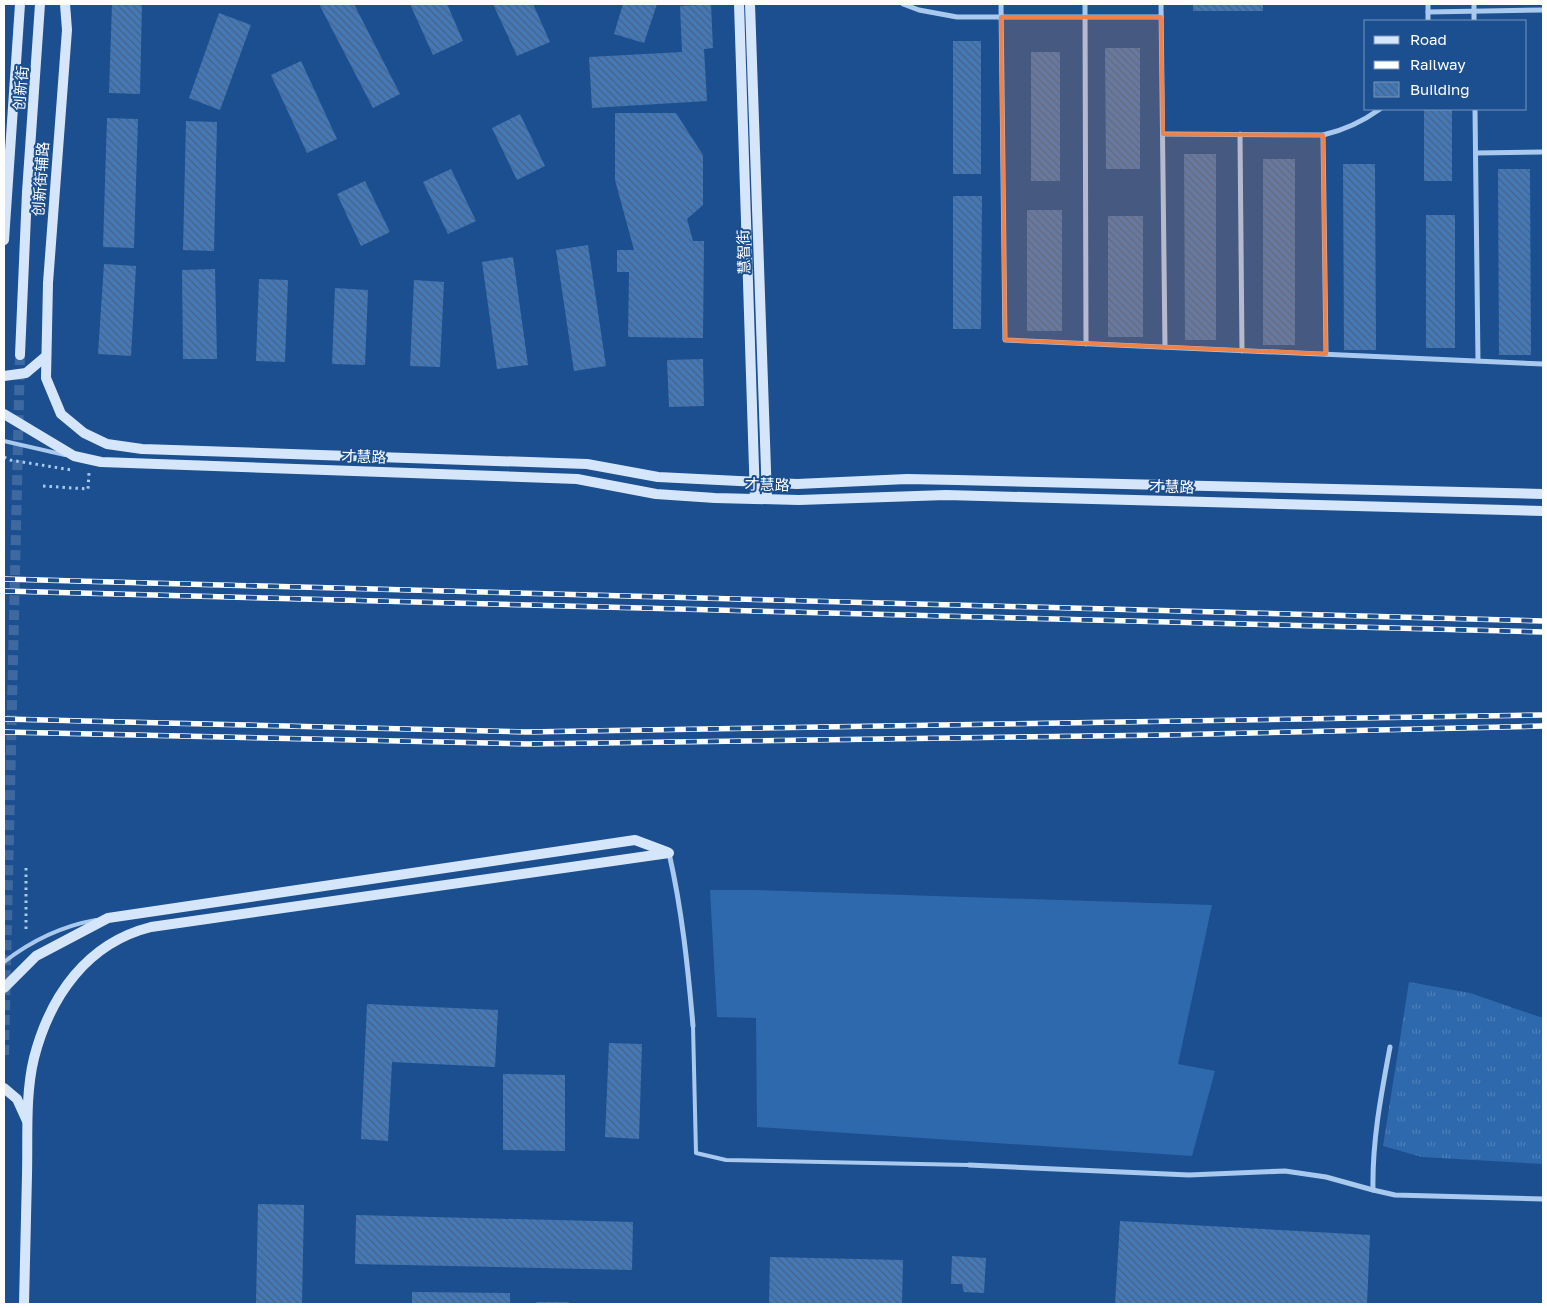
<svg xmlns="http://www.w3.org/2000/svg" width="1547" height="1308" font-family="'Golos Text','Noto Sans SC',sans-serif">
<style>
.grass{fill:url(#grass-tufts)}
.pitch{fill:#2e69ad}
.building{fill:url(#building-back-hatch)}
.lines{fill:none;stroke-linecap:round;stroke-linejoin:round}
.secondary-tunnel{stroke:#3d69a0;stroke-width:10;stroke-dasharray:10 5;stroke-linecap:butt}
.path{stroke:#a9c9ee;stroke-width:3;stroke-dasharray:2.5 4;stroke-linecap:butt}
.lane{stroke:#a9c9ee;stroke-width:4}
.street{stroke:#a9c9ee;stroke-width:5}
.secondary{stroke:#d6e6fa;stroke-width:10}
.rail-casing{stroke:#fff;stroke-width:5.5}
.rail{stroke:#1b4f8f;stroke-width:4;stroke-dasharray:11;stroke-linecap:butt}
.marked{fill:#ee8249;fill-opacity:0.2;stroke:#ee8249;stroke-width:4;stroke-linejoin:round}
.labels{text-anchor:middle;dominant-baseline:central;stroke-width:4;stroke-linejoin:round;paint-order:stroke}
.street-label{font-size:15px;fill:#fff;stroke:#1b4f8f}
</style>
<defs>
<pattern id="grass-tufts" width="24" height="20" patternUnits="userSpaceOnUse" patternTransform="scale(1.25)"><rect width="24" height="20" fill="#2e69ad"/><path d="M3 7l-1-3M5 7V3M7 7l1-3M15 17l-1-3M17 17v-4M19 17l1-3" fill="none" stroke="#4d80b9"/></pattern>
<pattern id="building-back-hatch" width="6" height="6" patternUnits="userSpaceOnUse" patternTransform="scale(1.25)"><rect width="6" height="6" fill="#4478b7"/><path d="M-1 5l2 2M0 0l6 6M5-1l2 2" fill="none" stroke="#486282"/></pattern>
</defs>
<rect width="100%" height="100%" fill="#1b4f8f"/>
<polygon class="grass" points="1409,982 1470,993 1543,1018 1543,1164 1422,1157 1383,1146"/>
<polygon class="pitch" points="710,890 754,890 1212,905 1178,1064 1215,1071 1192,1156 757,1127 756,1018 717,1017"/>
<g class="building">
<polygon points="112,4 142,4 140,94 109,93"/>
<polygon points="319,4 354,4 400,94 373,108"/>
<polygon points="410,4 447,4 463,41 433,55"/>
<polygon points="493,4 533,4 550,42 517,56"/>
<polygon points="623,4 657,4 644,43 614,34"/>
<polygon points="711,4 713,48 704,49 707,101 592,108 589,57 682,52 680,6"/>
<rect x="1193" y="4" width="70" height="7"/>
<polygon points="219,13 251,25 220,110 189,98"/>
<rect x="953" y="41" width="28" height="133"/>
<polygon points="1105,48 1140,48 1140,169 1106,169"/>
<rect x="1031" y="52" width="29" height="129"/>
<polygon points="301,61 337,139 307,153 271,75"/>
<rect x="1424" y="109" width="28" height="72"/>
<polygon points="615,113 676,113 703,155 703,205 687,219 693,241 704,241 703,338 628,337 629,272 617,272 617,250 634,250 615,180"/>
<polygon points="520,114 545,166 517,180 492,128"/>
<polygon points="107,118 138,119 134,248 103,247"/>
<polygon points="186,121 217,122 214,251 183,250"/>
<polygon points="1184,154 1216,154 1216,340 1185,340"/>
<rect x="1263" y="159" width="32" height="186"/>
<polygon points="1343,164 1375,164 1376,350 1344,350"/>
<polygon points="451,169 476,221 448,234 423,182"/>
<polygon points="1498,169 1530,169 1531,355 1499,355"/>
<polygon points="365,181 390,232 361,246 337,194"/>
<polygon points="953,196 982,196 981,329 953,329"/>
<rect x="1027" y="210" width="35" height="121"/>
<rect x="1426" y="215" width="29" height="133"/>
<rect x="1108" y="216" width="35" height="121"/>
<polygon points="588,245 606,366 574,371 556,250"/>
<polygon points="513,257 528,365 497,369 482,262"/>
<polygon points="104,264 136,266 131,356 98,354"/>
<polygon points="215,269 217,359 183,359 182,270"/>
<polygon points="259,279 288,280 285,362 256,361"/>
<polygon points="414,280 444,282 440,367 410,366"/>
<polygon points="335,288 368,290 365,365 332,364"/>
<polygon points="703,359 704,406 669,407 667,360"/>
<polygon points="367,1004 498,1010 495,1067 392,1062 388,1141 361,1139"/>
<polygon points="609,1043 642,1044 639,1139 605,1137"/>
<polygon points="503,1074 565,1075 565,1151 503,1150"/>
<polygon points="258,1204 304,1205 302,1304 256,1304"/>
<polygon points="356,1215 633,1222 632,1270 355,1264"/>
<polygon points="1120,1221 1370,1235 1367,1304 1115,1304"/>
<polygon points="952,1256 986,1258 984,1293 964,1292 962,1284 951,1284"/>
<polygon points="770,1257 903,1260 902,1304 769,1304"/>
<polygon points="412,1292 510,1293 510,1304 412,1303"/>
<rect x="536" y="1302" width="33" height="2"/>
</g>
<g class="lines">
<polyline class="secondary-tunnel" points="4,1055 20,355"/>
<g class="path">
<polyline points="4,457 10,460 72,470"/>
<polyline points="43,486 88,489 89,473 86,473"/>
<polyline points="26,868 26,933"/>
</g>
<g class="lane">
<polyline points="4,441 65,455"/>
<path d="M4 962C31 941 62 926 96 920"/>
<polyline points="693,1026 696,1153 726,1160 969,1165"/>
</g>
<g class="street">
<polyline points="903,4 919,10 957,17 1161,17"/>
<polyline points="1001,4 1005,340 1543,364"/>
<polyline points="1085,4 1086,344"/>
<polyline points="1161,4 1165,347"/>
<polyline points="1428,4 1428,21"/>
<polyline points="1474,4 1474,21"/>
<polyline points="1428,12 1543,10"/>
<polyline points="1475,109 1478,361"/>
<path d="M1163 134 1323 135C1345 130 1362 122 1380 109"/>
<polyline points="1240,134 1242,351"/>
<polyline points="1323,135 1326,354"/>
<polyline points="1476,153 1543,152"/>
<path d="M669 853C682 910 688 968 693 1026"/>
<path d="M1390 1047C1381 1095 1372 1142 1373 1190L1395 1195 1543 1199"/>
<polyline points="969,1165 1189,1175 1285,1171 1326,1177 1373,1190"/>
</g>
<g class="secondary">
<polyline points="65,4 67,30 48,283 46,378 61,414 84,433 107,444 142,449 587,464 658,477 797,484 907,479 957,480 1543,494"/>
<polyline points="739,4 755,499"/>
<polyline points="750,4 767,499"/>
<polyline points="4,240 20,4"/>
<polyline points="20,355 27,192 40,4"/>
<polyline points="4,376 26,373 45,357"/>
<polyline points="4,414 74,456 101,462 577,479 656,494 715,498 799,500 946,495 1543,511"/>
<polyline points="4,988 36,956 108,918 635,840 667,852"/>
<polyline points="4,1088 17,1099 27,1121"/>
<path d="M24 1304C25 1261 26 1218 27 1175 28 1137 25 1095 34 1058 50 996 87 943 151 927L669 853"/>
</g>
<defs>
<g id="rail">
<polyline points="4,579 1543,621"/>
<polyline points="4,591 1543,632"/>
<polyline points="4,719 526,732 1543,715"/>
<polyline points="4,732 527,744 1167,735 1543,726"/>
</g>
</defs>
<use href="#rail" class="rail-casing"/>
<use href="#rail" class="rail"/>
</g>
<path class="marked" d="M1001 17H1161L1163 134 1323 135 1326 354 1005 340Z"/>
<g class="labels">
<g class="street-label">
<text transform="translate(20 88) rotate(-85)">创新街</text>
<text transform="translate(40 179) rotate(-86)">创新街辅路</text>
<text transform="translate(743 252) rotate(-92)">慧智街</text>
<text transform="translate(364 456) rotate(2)">才慧路</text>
<text transform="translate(767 484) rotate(1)">才慧路</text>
<text transform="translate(1172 486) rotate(2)">才慧路</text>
</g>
</g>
<rect width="1547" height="1308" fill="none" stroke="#ffffff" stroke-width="10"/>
<rect x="1364" y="20" width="162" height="90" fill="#1b4f8f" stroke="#7695bc"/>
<rect x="1374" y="36" width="25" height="8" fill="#d6e6fa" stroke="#7695bc"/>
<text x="1410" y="45" font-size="15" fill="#ffffff">Road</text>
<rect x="1374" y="61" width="25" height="8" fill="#ffffff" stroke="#7695bc"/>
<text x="1410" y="70" font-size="15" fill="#ffffff">Railway</text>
<rect x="1374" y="82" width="25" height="15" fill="url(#building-back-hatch)" stroke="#7695bc"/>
<text x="1410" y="95" font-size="15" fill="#ffffff">Building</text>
</svg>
